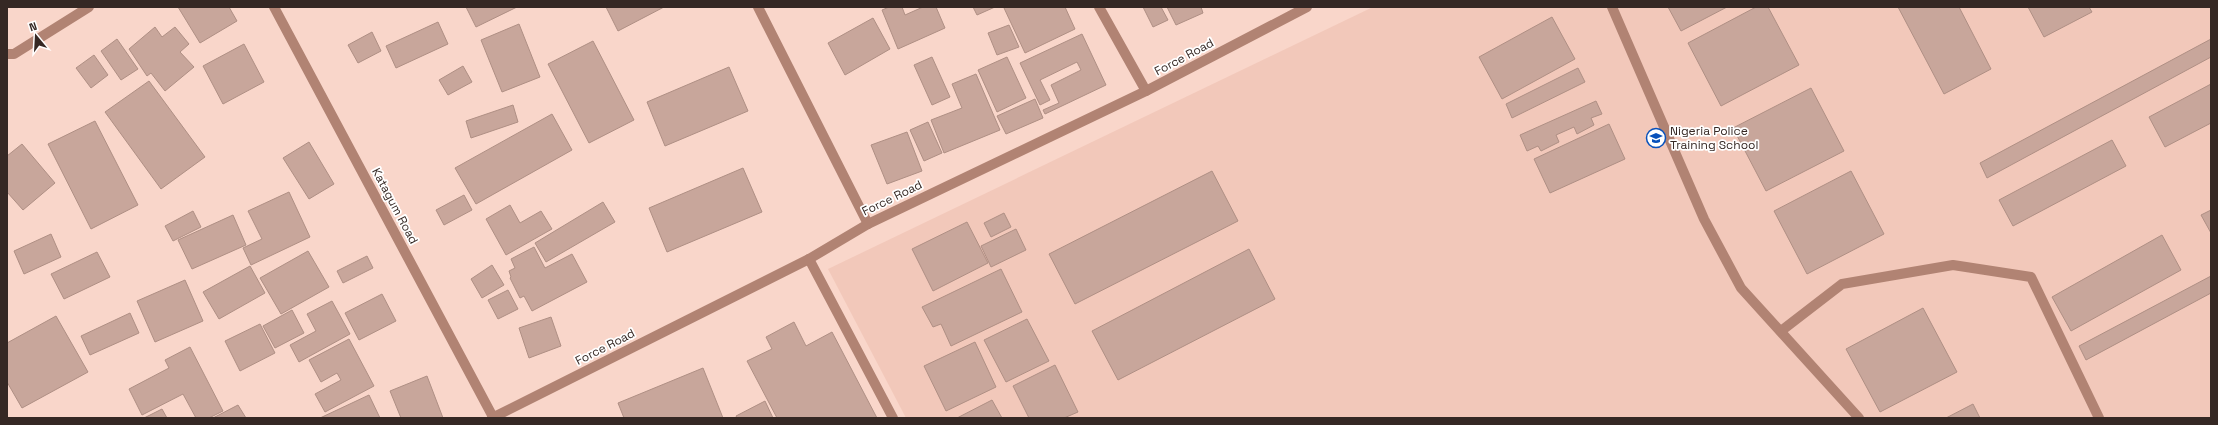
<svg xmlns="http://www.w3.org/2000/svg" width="2218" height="425" font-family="'Space Grotesk',sans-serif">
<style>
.built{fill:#f2c8ba}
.building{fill:#c8a69b;stroke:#af8f84}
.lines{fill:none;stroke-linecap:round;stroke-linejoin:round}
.minor{stroke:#b18373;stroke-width:10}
.labels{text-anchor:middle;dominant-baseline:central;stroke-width:3.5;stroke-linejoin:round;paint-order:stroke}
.street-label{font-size:12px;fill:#352824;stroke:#fff}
.poi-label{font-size:12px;fill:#352824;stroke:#fff;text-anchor:start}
</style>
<rect width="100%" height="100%" fill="#f9d6ca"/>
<polygon class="built" points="1373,7 2211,7 2211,418 906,418 828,269"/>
<g class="building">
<polygon points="178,7 229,7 237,21 200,43"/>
<polygon points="466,7 517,7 476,27"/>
<polygon points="606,7 664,7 618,31"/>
<polygon points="889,7 902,7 905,15 923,7 936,7 945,28 898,49 882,10"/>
<polygon points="973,7 995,7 977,15"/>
<polygon points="1007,7 1065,7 1075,29 1025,53 1004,8"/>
<polygon points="1143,7 1161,7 1168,20 1153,27"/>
<polygon points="1167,7 1201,7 1203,13 1176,25"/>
<polygon points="1668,7 1727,7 1681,31"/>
<polygon points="1756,7 1768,7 1799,65 1721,106 1688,43"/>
<polygon points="1898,7 1959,7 1991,69 1944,94"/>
<polygon points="2028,7 2089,7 2092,12 2044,37"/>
<polygon points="1552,17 1575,59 1502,99 1479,57"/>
<polygon points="873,18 890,49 845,75 828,43"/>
<polygon points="438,22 448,44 396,68 386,46"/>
<polygon points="519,24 540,77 502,92 481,40"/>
<polygon points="1009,25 1019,47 997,55 988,33"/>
<polygon points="155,27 162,37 175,27 189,44 180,52 194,67 165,91 151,73 147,76 129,49"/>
<polygon points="372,32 381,51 358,63 348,45"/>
<polygon points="1082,34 1106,85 1045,114 1043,110 1059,103 1051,85 1081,70 1077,62 1040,80 1050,100 1040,105 1020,63"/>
<polygon points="117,39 138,69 121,80 101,51"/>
<polygon points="2211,39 2211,57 1987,178 1980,163"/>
<polygon points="593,41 634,120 589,143 548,64"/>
<polygon points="244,44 264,82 223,104 203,66"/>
<polygon points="94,55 108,75 91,88 76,68"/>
<polygon points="932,57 950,97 932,105 914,65"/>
<polygon points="1007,57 1026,98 997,112 978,70"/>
<polygon points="463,66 472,82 448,95 439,80"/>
<polygon points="729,67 748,111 665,146 647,102"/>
<polygon points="1578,68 1585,82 1512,118 1506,104"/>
<polygon points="976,74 1000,130 944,153 931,120 962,108 952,84"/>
<polygon points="149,81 205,157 161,189 105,112"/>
<polygon points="2211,84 2211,123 2165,147 2149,117"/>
<polygon points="1811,88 1844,151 1766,191 1733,128"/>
<polygon points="1035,99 1043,118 1006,134 997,116"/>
<polygon points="1596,101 1602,114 1591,118 1594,125 1577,134 1574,127 1556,135 1559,142 1541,151 1538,146 1527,151 1520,135"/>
<polygon points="513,105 518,122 471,138 466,121"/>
<polygon points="552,114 572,150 476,204 455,168"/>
<polygon points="95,121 138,205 91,229 48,144"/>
<polygon points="928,122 942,153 924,161 910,130"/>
<polygon points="1609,124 1625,159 1550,193 1534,159"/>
<polygon points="907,132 922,171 887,184 871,145"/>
<polygon points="2112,140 2126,166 2013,226 1999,200"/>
<polygon points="309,142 334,184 309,199 283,158"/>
<polygon points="22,144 55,183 23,210 7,192 7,156"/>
<polygon points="743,168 762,212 667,252 649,208"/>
<polygon points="1212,171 1238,221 1075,304 1049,254"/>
<polygon points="1851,171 1884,234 1807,274 1774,211"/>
<polygon points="289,192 310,237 251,265 243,248 262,239 248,211"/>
<polygon points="464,195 472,210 444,225 436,210"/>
<polygon points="603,202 615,222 546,262 535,243"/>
<polygon points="510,205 520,223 541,211 552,229 506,255 486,219"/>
<polygon points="2211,210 2211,233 2201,215"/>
<polygon points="193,211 201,227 173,241 165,226"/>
<polygon points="1004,213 1011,227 991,237 984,223"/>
<polygon points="233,215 246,245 192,269 178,240"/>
<polygon points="967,222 988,263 933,291 912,249"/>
<polygon points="1016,229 1026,250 991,267 981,246"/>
<polygon points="51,234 61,257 24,274 14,251"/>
<polygon points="2162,235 2181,270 2071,331 2052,297"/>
<polygon points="534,247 545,268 572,254 587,282 532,311 524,296 520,298 510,278 511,277 509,271 515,268 511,259"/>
<polygon points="1249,249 1275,299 1118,380 1092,331"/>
<polygon points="308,251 329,287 281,314 260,278"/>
<polygon points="97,252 110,277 64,299 51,274"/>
<polygon points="367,256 373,268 343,283 337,271"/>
<polygon points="492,265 504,285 482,298 471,279"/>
<polygon points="250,266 265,293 219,319 203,292"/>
<polygon points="1001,269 1022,312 951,346 941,324 933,327 922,307"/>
<polygon points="2211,276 2211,293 2086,360 2079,346"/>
<polygon points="185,280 203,321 155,342 137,301"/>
<polygon points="508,290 518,309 498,319 488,300"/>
<polygon points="382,294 396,321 359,340 345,313"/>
<polygon points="332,301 350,334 299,362 290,345 316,331 307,314"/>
<polygon points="1923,308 1957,372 1880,412 1846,349"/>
<polygon points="292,310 304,333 275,348 263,326"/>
<polygon points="130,313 139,333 90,355 81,336"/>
<polygon points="56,316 88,372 22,408 7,382 7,343"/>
<polygon points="551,317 561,346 529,358 519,328"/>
<polygon points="1027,319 1049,361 1006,382 984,340"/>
<polygon points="794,322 806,346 832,332 877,418 777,418 747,361 772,349 766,337"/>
<polygon points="260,324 275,353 240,371 225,341"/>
<polygon points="349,339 374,386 325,412 315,394 341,380 337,373 321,382 309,360"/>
<polygon points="975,342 996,387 946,411 924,366"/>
<polygon points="190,347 223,411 209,418 196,418 183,394 142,415 129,389 169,368 165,360"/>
<polygon points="1055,365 1078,412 1064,418 1029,418 1013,386"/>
<polygon points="703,368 723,418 624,418 618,403"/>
<polygon points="427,376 443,418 401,418 390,391"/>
<polygon points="369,395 380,418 320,418"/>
<polygon points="992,400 1002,418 957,418"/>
<polygon points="765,401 773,418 737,418 736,416"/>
<polygon points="1973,404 1980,418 1946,418"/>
<polygon points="238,405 246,418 213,418"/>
<polygon points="162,409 167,418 144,418"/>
</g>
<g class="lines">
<g class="minor">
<polyline points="274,7 493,417"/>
<polyline points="758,7 868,224"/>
<polyline points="1099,7 1146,91"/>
<polyline points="1612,7 1704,219 1741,288 1859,418"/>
<polyline points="7,54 14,54 89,7"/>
<polyline points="809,259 893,418"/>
<polyline points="1781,331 1842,284 1953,265 2031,277 2099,418"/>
<polyline points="492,418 809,259 868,224 1146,91 1307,7"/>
</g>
</g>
<defs>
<symbol id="university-ring" viewBox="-11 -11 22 22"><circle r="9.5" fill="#fff" stroke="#0851bb" stroke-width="1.5"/><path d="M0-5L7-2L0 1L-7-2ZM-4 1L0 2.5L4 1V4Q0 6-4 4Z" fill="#0851bb"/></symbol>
</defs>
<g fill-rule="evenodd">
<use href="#university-ring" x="1645" y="127" width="22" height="22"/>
</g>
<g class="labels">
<g class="street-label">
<text transform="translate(1184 57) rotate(-28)">Force Road</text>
<text transform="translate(892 198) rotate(-26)">Force Road</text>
<text transform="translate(395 206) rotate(62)">Katagum Road</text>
<text transform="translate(605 347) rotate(-27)">Force Road</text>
</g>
<g class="poi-label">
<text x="1670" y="131">Nigeria Police<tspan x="1670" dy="14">Training School</tspan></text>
</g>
</g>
<rect width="2218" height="425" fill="none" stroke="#352824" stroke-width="16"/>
<g transform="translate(36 36) rotate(342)" stroke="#ffffff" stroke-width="3" paint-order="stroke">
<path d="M0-3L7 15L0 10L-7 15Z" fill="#352824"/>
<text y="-6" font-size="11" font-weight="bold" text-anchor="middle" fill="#352824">N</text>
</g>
</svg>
